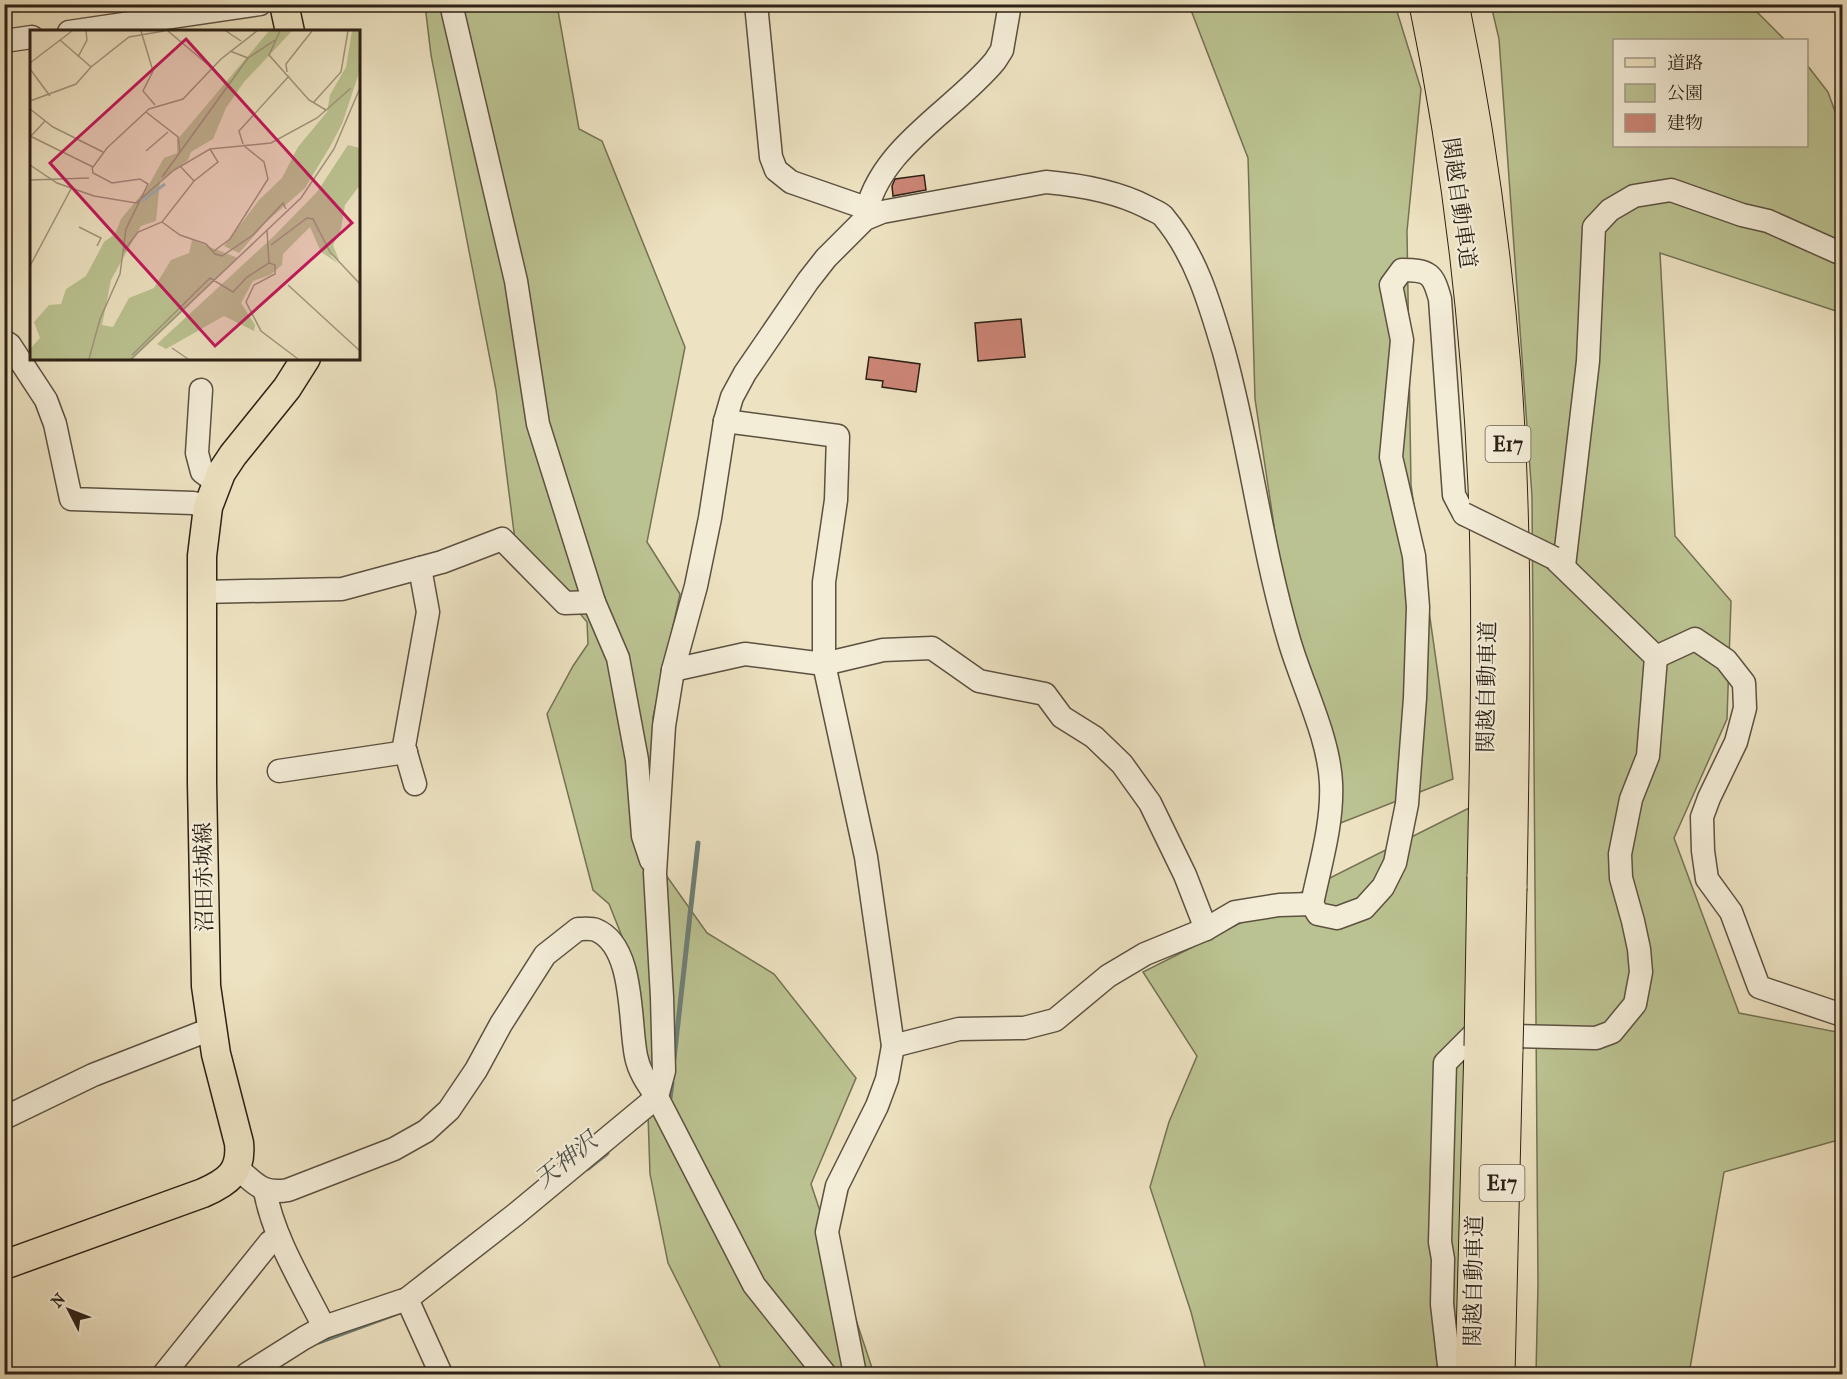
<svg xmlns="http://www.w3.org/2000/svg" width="1847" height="1379" font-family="'IM FELL French Canon','Noto Serif JP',serif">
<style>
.green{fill:#bbc291;stroke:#747254;stroke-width:1.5}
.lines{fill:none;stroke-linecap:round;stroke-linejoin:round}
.stream{stroke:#6e7f77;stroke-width:5}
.building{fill:#cc8576;stroke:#2c2116;stroke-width:1.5}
.minor-casing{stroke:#5c5141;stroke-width:25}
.major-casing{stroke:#2c2116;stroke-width:31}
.highway-casing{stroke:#2c2116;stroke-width:35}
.minor{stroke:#f3ecd7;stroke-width:22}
.major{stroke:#ede2c1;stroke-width:28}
.highway{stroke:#ede2c1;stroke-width:33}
.minor-bridge-casing{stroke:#5c5141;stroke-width:25;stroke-linecap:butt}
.highway-bridge-casing{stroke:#2c2116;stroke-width:35;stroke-linecap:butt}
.minor-bridge{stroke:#f3ecd7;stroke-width:22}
.highway-bridge{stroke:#ede2c1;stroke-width:33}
.labels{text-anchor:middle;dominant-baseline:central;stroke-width:4.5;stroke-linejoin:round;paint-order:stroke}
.shield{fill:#f3ecd7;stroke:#685e50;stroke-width:1.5}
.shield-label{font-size:21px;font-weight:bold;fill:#2c2116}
.street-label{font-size:22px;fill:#2c2116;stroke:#f3ecd7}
.water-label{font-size:24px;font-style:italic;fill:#4d5047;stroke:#f3ecd7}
.inset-river{fill:none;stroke:#9abdb8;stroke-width:3}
.inset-road{fill:none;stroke:#a0957d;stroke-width:1.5}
.view{fill:#c2185b;fill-opacity:0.15;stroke:#c2185b;stroke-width:3}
.inset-edge{fill:none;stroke:#2c2116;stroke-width:3}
</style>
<rect width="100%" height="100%" fill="#ede2c1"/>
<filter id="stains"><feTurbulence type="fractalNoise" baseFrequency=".00333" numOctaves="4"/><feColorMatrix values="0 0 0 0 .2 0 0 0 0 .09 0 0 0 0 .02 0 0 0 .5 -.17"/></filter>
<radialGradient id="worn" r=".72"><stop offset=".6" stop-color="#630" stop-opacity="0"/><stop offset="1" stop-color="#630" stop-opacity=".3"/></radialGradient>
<g class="green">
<polygon points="425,5 557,5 579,129 602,141 685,347 647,542 680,594 653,717 651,854 707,933 774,974 856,1078 811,1184 874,1374 724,1374 668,1263 650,1174 646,1056 633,964 609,904 593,890 547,714 573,666 588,644 587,622 555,584 517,556 496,390 431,55"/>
<polygon points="1189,5 1395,5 1421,89 1407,231 1411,485 1453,779 1338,824 1291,639 1255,399 1248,158"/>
<polygon points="1491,5 1750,5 1785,40 1614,40 1614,146 1806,146 1807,65 1828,92 1842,131 1842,313 1660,253 1675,536 1731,601 1727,719 1674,838 1739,1013 1842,1033 1842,1139 1724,1172 1689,1374 1536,1374 1538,1284 1532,496 1499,39"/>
<polygon points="1475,805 1473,1374 1207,1374 1191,1312 1150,1187 1169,1122 1197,1056 1143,972"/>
</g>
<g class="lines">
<g class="stream">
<polyline points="674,1059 698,843"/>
<polyline points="666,1102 670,1098 672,1083"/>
<polyline points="588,1168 607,1153"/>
<polyline points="319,1342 406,1310"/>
</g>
</g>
<g class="building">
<polygon points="924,175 926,190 893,196 892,186 895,179"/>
<polygon points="1021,319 1025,357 978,361 975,323"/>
<polygon points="869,357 920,364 916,392 882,387 883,381 866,379"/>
</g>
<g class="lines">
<defs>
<g id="minor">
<polyline points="451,4 516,281 538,424 594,602 618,658 637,760 643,836 651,860"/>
<polyline points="756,4 771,157 776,170 791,182 866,208"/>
<polyline points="69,32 260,4"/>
<polyline points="4,41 32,37"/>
<path d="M865 219C876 149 954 111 995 61L1002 50 1010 4"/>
<polyline points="4,341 10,345 46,400 55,424 71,499 193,503 208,507"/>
<polyline points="201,390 197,453 202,472 217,483"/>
<polyline points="725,421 838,436 836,500 824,582 824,664 866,857 893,1046 887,1079 877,1106 837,1186 827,1232 855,1374"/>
<polyline points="1564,566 1588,361 1594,227 1610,210 1634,196 1671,190 1742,215 1768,221 1842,254"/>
<polyline points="202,592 342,589 442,562 502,539 565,603 594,602"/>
<polyline points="1656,657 1695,639 1726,660 1744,683 1745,708 1736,742 1709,798 1702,817 1703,851 1707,879 1731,912 1759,987 1842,1015"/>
<polyline points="673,670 745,654 824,664 883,650 932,648 979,681 1045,694 1062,717 1094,737 1122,764 1150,803 1185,875 1206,929"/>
<polyline points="279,771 406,752"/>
<polyline points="415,784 404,746 428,612 420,568"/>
<polyline points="893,1046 959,1029 1024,1028 1055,1020 1108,976 1145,954 1206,929 1235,912 1279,905 1312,904"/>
<polyline points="4,1118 93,1075 211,1029"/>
<path d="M237 1168C255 1183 262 1195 288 1190L394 1149 426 1131 449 1110 476 1070 501 1024 545 955 578 929C583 929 591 928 596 930 635 946 629 1022 636 1056 639 1072 648 1084 657 1097L754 1285 825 1374"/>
<path d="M265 1191C274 1239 302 1283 324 1327"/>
<polyline points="407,1299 441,1374"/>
<polyline points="164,1374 270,1242 279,1237"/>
<path d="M247 1374 304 1338 324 1327 407 1299 516 1214 657 1097 664 1071 662 997 655 873 664 726 673 670 696 586 710 518 725 421 732 397 745 373 808 281 826 258 865 219 882 212 1046 182C1081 185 1116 191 1147 207 1152 210 1159 212 1163 216 1196 255 1210 304 1224 352 1250 446 1261 545 1289 640 1302 685 1329 737 1331 783 1333 823 1320 865 1312 904L1318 914 1337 918 1364 908 1383 887 1395 863 1407 804 1415 698 1418 607 1414 556 1391 457 1402 340 1391 285 1402 270C1430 270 1433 274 1440 299L1454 495 1464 514"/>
<polyline points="1450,1374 1442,1304 1443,1259 1440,1242 1445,1063 1473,1035 1596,1038 1612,1032 1635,1004 1641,972 1639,949 1633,921 1621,878 1620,854 1631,799 1648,756 1656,657 1554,558"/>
</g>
<g id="major">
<polyline points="284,4 290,32"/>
<path d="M4 1265 203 1193C228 1182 242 1172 239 1143L216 1054 206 986 202 783V556L208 507 221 473 233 455 287 388 306 358"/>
</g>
<g id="highway">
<path d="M1426 4C1459 163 1478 324 1485 486 1490 617 1487 747 1484 877"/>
<path d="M1452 4C1477 124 1494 246 1504 368 1517 541 1513 715 1510 888"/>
<polyline points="1472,1374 1481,1046"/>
<polyline points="1498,1374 1506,1049"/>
</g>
</defs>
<use href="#minor" class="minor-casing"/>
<use href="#major" class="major-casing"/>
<use href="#highway" class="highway-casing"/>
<use href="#minor" class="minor"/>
<use href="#major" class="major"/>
<use href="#highway" class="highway"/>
<defs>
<polyline id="minor-bridge" points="1464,514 1554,558"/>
<g id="highway-bridge">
<polyline points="1481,1046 1484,877"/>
<polyline points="1506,1049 1510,888"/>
</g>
</defs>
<use href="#minor-bridge" class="minor-bridge-casing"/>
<use href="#highway-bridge" class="highway-bridge-casing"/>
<use href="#minor-bridge" class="minor-bridge"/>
<use href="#highway-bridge" class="highway-bridge"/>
</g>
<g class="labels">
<g class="shield">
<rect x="1485.5" y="426" width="45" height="36" rx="4.5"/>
<rect x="1479.5" y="1165" width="45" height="36" rx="4.5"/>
</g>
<g class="shield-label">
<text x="1508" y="444">E17</text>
<text x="1502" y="1183">E17</text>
</g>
<g class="street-label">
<text transform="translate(1459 203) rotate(82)">関越自動車道</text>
<text transform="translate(1487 687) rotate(-89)">関越自動車道</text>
<text transform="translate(204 877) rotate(-91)">沼田赤城線</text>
<text transform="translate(1474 1281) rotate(-89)">関越自動車道</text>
</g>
<g class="water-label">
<text transform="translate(566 1160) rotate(-39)">天神沢</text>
</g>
</g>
<g transform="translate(30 30)">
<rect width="330" height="330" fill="#ede2c1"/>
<path d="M239 1H262L214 52 196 78 183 109 161 122 158 130 130 151 126 191 111 196 81 250 72 295 83 297 99 268 124 258 141 230 159 223 162 210 208 228 103 329H0V319L10 308 4 292 19 275 31 274 36 259 56 246 74 212 85 204 91 189 117 158 134 128 147 123V110ZM322 1H330V40L312 94 301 115 275 158 235 193 209 223 194 216 229 170 252 148 268 117 297 82 300 65 316 37ZM318 115 330 118V155L315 175 311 199 303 215 309 230 299 224 309 234 291 222 280 197 253 224 252 235 240 245 223 251 211 273 225 295 224 301 194 286 136 319 127 314 244 206 287 162Z" fill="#bbc291"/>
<path class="inset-river" d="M112 171 135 154"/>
<path class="inset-road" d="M111 1 123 41 113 61 125 75M138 1 182 38M196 1 211 11M250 1 239 25 279 70 296 80M30 10 61 37M200 21 218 28M48 27 57 10 56 1M0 33 42 1M0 39 20 66M257 42 256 34 282 1M0 71 46 54 61 37 99 7 134 1M283 73 311 42 318 1M0 79 23 97 73 122M116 82 148 107 150 122M0 106 63 137 77 118 119 79 153 69 191 29 227 1M1 106 15 91M213 114 209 101 259 46M116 121 138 102M0 135 27 153 64 166 106 173 144 140 180 119 241 113 287 88 321 58M150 136 164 151M132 147 218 28 245 10M0 150 59 148M132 192 150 205 176 214 185 224 192 226 223 205 253 173 256 179M49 197 71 208 67 216M237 200 239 233 245 235V244L224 255 216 272 231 301 268 329M241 215 277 188 283 189 300 222 330 254M184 221 200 209 238 149 234 132 213 115M93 222 108 202 132 192 164 151 188 132 180 119M0 236 42 157M258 255 330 321M142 318 158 329M102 325 180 248 203 262 217 247 239 233M59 329 70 289 90 244 96 199 118 154 110 149 82 153 63 143 62 137M101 329 271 168 304 119 330 58"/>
<path class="view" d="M156 9 322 193 185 316 20 133Z"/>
<rect width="330" height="330" class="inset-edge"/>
</g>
<rect width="1847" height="1379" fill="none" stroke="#ede2c1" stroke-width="24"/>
<rect x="6" y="6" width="1835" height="1367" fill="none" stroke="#2c2116" stroke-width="3"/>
<rect x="12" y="12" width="1823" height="1355" fill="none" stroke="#2c2116" stroke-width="1.5"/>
<rect x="1613" y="39" width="195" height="108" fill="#f3ecd7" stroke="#a39b8a" stroke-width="1.5"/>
<rect x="1625" y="58" width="30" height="9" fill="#ede2c1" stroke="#a39b8a" stroke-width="1.5"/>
<text x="1667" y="69" font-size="18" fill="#2c2116">道路</text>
<rect x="1625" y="84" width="30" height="18" fill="#bbc291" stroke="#a39b8a" stroke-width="1.5"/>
<text x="1667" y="99" font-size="18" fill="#2c2116">公園</text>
<rect x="1625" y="114" width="30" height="18" fill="#cc8576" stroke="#a39b8a" stroke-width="1.5"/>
<text x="1667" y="129" font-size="18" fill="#2c2116">建物</text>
<g transform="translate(69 1310) rotate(312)" stroke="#f3ecd7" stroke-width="4.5" paint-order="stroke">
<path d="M0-4.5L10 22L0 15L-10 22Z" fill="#2c2116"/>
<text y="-9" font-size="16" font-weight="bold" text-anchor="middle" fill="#2c2116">N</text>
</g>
<rect width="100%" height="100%" filter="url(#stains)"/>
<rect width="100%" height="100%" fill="url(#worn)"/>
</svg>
